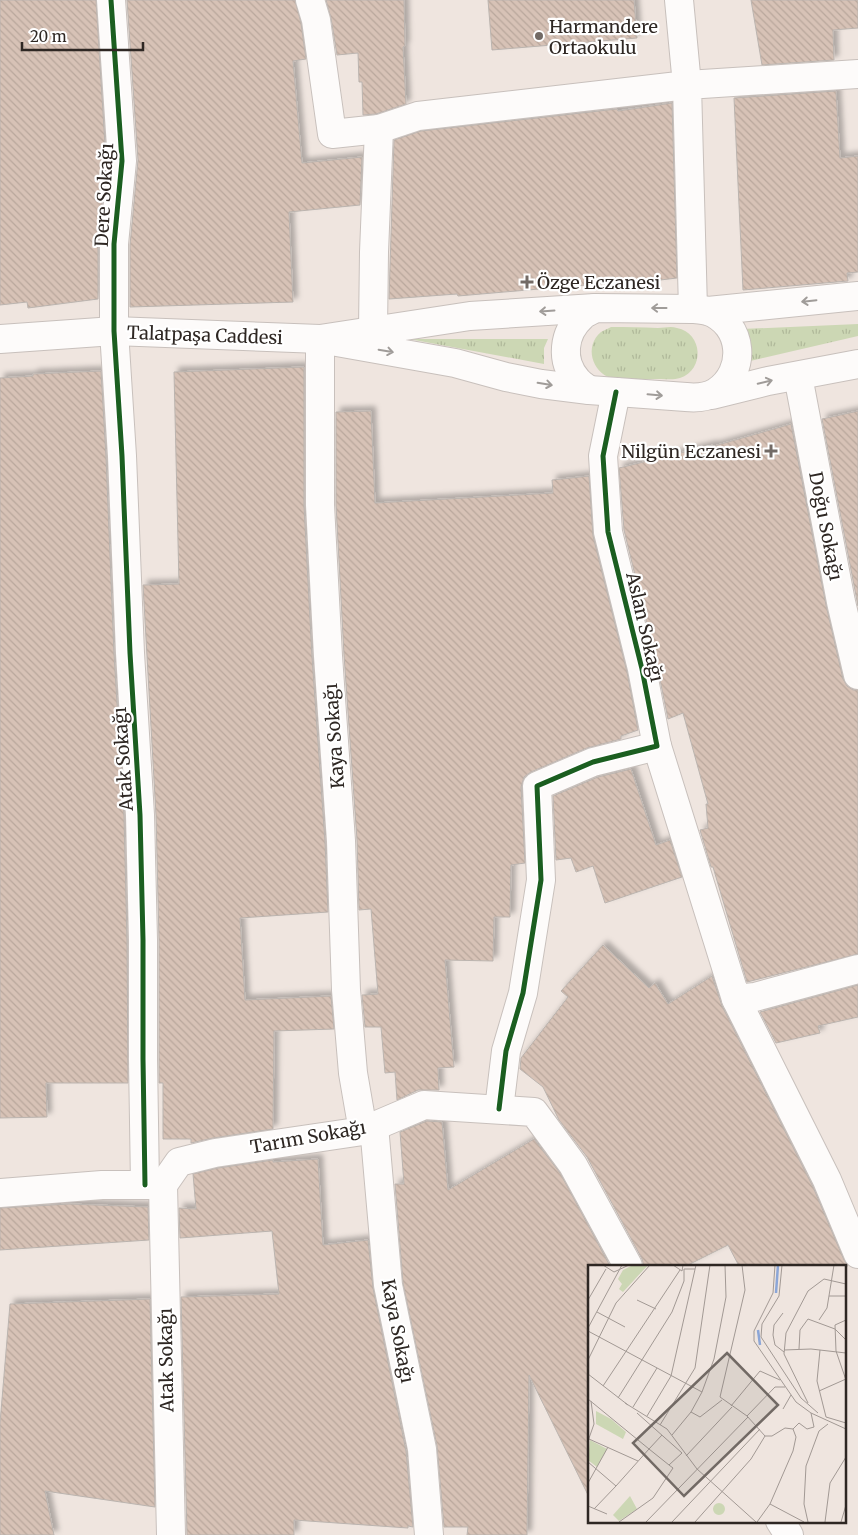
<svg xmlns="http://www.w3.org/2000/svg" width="858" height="1535" font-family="Merriweather,serif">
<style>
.grass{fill:url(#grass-tufts)}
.building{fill:url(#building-back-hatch);stroke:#bbb4af;filter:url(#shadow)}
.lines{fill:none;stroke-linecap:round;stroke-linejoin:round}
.minor-casing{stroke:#c8c0bc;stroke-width:30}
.secondary-casing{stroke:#c8c0bc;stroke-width:30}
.minor{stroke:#fdfbfa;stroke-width:28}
.secondary{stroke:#fdfbfa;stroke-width:28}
.cycleway-casing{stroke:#fff;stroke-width:8}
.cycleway{stroke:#1b5e20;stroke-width:5}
.oneway{stroke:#a09c99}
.poi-dot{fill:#726a65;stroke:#fff;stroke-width:2}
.labels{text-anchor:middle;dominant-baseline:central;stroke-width:4.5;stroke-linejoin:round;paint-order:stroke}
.poi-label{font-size:18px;fill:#2e2723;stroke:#fff;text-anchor:start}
.street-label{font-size:18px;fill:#2e2723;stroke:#fff}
.inset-river{fill:none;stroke:#8ca6d7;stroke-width:2.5}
.inset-road{fill:none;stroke:#a29994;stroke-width:1}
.view{fill:#726a65;fill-opacity:0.15;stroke:#726a65;stroke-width:2.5}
.inset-edge{fill:none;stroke:#2e2723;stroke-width:2.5}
</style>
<defs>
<pattern id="grass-tufts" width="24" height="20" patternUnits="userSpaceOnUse" patternTransform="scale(1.25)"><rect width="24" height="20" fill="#ccd7b4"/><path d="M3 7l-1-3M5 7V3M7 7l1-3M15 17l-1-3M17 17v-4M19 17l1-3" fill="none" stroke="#b0b99a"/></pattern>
<pattern id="building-back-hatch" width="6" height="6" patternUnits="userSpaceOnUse" patternTransform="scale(1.25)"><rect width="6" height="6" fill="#d7c2b6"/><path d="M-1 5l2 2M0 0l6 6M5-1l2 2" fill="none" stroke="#b9a79c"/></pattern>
<filter id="shadow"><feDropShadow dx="4.5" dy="-4.5" stdDeviation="2.5" flood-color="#0004"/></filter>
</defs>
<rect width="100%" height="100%" fill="#efe5df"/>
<g class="grass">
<polygon points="858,324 858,336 746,362 742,329"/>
<path d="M611 327C627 327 642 327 658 328 664 328 671 326 677 328 703 333 705 370 680 378 674 380 667 379 661 379 649 379 620 381 611 378 592 372 584 346 601 332 604 330 608 329 611 327Z"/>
<polygon points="409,339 548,339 544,348 544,364"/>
</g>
<g class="building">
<polygon points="0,0 96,0 106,161 98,243 98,299 28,308 27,302 0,305"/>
<polygon points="127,0 295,0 301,23 306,59 293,61 302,163 362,157 360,205 289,212 293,302 130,307 130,245 138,160"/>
<polygon points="326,0 404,0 405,46 403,47 406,104 376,114 363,115 362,82 359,82 358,53 337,55 331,18"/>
<polygon points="488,0 634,0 637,38 492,50"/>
<polygon points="751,0 858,0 858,28 833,30 834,60 762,65"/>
<polygon points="836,91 840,158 858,156 858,272 847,273 848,281 743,290 734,98"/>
<polygon points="672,103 677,278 644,282 644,280 458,296 457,294 389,299 394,140 421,131 617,109 618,111"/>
<polygon points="304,367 304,506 312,657 325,842 328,912 240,918 245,1000 331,996 334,1029 274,1031 273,1129 213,1138 191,1143 191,1139 163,1139 163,1083 159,1083 159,940 156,815 143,585 179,584 174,372"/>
<polygon points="101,371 106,457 114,654 124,816 127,940 128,1083 46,1083 47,1117 0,1118 0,378 33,376 33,374"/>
<polygon points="371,411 375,503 553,493 552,480 589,476 593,536 627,672 638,730 621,736 621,739 587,748 531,772 524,777 521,787 525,863 511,865 510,917 494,917 493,961 445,960 454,1067 438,1068 439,1090 418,1090 397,1100 395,1072 385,1073 381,1027 365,1027 362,995 378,994 371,909 359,910 357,840 344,655 336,505 336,412"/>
<polygon points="858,411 858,606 822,419"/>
<polygon points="791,424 826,605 843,679 847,686 853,690 858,690 858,954 747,982 713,867 711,867 700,830 708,828 706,804 708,804 683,713 668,719 657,665 624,530 619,468 713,445 714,446"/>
<polygon points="631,769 656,845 670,840 682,877 605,903 593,866 576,872 571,858 556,860 553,796 598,777"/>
<polygon points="603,945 649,988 655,983 668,1004 712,976 722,1006 813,1187 844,1260 848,1266 739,1266 728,1245 686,1266 644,1266 642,1259 587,1157 559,1120 543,1087 520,1069 521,1058 568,997 561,991"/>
<polygon points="858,985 858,1017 818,1026 820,1033 776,1043 760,1012"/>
<polygon points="427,1121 442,1122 448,1190 534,1139 560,1173 610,1266 589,1266 589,1497 529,1375 527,1535 467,1535 468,1527 444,1527 437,1446 403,1283 395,1184 404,1184 400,1132"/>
<polygon points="318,1159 323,1245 368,1240 373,1288 406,1451 413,1527 408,1526 408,1528 294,1520 294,1535 187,1535 181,1297 279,1294 272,1231 180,1238 179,1208 196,1209 193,1174 218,1168 273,1160 273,1162"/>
<polygon points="69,1204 148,1207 149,1240 0,1250 0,1208"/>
<polygon points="150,1299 155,1507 45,1491 54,1535 0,1535 0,1423 10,1304"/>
</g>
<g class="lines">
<defs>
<g id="minor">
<polyline points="111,0 122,161 114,244 114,331 122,456 130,653 140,815 143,940 143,1059 145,1185"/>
<polyline points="310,0 316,20 332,134 379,129"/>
<polyline points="693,309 687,85 858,74"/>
<polyline points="373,331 374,252 379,129 418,116 687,85 679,0"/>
<polyline points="320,339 320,505 328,656 341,841 346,990 353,1073 363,1131"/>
<polyline points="798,376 841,602 858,675"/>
<polyline points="657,746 736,999 755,997 858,969"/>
<polyline points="736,999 827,1180 858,1254"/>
<polyline points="499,1109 506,1051 523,993 541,880 537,786 593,762 657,746 642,669 608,532 603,456 616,392"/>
<polyline points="374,1126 388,1285 422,1449 429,1535"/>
<polyline points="163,1185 171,1535"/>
<polyline points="0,1193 102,1185 163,1185 179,1162 215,1153 363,1131 424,1105 534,1112 573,1165 628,1266"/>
<polyline points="780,1521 789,1535"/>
</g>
<g id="secondary">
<polyline points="708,311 858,296"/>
<path d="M0 339 114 331 320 339 455 363 506 377 541 384 589 390 686 397C696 398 706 398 716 392 747 372 744 324 708 311 703 310 698 309 693 309L595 308 470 316 320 339"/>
<path d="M589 390C585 387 580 384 577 380 560 361 563 333 582 316 585 313 591 311 595 308"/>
<polyline points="712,395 768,381 858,364"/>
</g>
</defs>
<use href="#minor" class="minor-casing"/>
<use href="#secondary" class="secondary-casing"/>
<use href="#minor" class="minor"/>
<use href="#secondary" class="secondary"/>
<defs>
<g id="cycleway">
<polyline points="111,0 122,161 114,244 114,331 122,456 130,653 140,815 143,940 143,1059 145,1185"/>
<polyline points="499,1109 506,1051 523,993 541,880 537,786 593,762 657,746 642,669 608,532 603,456 616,392"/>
</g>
</defs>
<use href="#cycleway" class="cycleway-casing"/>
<use href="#cycleway" class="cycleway"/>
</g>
<defs><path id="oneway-shaft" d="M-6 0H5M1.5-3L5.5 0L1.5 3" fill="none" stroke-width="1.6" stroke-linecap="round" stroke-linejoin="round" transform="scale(1.25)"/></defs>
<g class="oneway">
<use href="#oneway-shaft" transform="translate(809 301) rotate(174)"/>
<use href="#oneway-shaft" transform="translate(659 308) rotate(-180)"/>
<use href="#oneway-shaft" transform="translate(547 311) rotate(176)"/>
<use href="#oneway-shaft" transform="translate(386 351) rotate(10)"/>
<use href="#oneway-shaft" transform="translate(765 382) rotate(-14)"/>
<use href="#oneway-shaft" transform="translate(545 384) rotate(9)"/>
<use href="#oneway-shaft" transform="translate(655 395) rotate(5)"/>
</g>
<g class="poi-dot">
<circle cx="539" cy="36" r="5"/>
<path d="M524.5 274.5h5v5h5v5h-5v5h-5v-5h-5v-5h5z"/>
<path d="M768.5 443.5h5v5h5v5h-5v5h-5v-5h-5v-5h5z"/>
</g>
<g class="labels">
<g class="poi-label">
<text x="549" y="26">Harmandere<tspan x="549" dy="21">Ortaokulu</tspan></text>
<text x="537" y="282">Özge Eczanesi</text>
<text x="761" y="451" text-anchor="end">Nilgün Eczanesi</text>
</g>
<g class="street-label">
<text transform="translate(104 195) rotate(-87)">Dere Sokağı</text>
<text transform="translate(205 335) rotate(2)">Talatpaşa Caddesi</text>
<text transform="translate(826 526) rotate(79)">Doğu Sokağı</text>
<text transform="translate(645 627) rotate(77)">Aslan Sokağı</text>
<text transform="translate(334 736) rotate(-94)">Kaya Sokağı</text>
<text transform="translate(123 759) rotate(-94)">Atak Sokağı</text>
<text transform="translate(308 1137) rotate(-10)">Tarım Sokağı</text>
<text transform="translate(398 1331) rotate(79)">Kaya Sokağı</text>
<text transform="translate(166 1360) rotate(-91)">Atak Sokağı</text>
</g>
</g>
<g transform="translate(588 1265)">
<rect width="258" height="258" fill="#efe5df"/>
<path d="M42 231 49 244 31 256 25 250Z" fill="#ccd7b4"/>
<path d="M45 0H60L35 27 31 24 34 19 30 14 35 5ZM8 146 23 154 38 167 35 174 8 159ZM2 175 19 184 9 202 0 195ZM125 244a6 6 0 1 1 12 0a6 6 0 1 1-12 0Z" fill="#ccd7b4"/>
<path class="inset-river" d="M188 28 190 0M170 65 172 80"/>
<path class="inset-road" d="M15 0 26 7 41 0M85 0 94 6 95 0M154 0 157 25 132 132 159 151 177 171M187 0 185 28 166 66V76L208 137 223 148 258 164M194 0 191 31 174 59 173 72 213 133 230 148M241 31H258M0 35 18 4M49 35 68 44M9 47 37 62M195 48 186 60 185 70 187 80 196 87M231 55 239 43 246 0M258 55 247 60 248 86 258 115M0 63 34 0M0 66 114 127 103 147M211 84 212 65 220 54 247 64 258 75M196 85 223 84 258 88M232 85 229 116 238 152M0 95 28 38 62 0M0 109 40 140M15 121 92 5M231 126 258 114M114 127 126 94 138 32 137 0M30 133 84 47 96 16V4H107M0 134 61 184 74 170M37 138 79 164 109 204 168 257M220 138 196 89 198 68 220 26 236 14 258 19M143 141 172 106 192 115M45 142 69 103M195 144 203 130M49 148 94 188M59 151 83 111 108 0M159 151 187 122H197M238 152 258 158M72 160 107 103 122 0M205 164 211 158 219 164 226 162 223 148M84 170 103 147 112 152 134 135M177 171H184L197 163 205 164M1 174 50 196M0 176 6 159 3 136M98 191 144 142M0 197 28 221 6 244M0 218 20 182M28 221 61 184 81 200 94 188M182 239 216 257M0 241 19 249M31 257 65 233 85 203 81 200M58 257 160 152M84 257 172 164M107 257 163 194 177 171M169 257 182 239 205 186 208 172 205 164M220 257 216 239 218 201 231 166 240 159M237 257 242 218 258 192M253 257 258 240"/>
<path class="view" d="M139 88 190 140 96 231 45 178Z"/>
<rect width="258" height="258" class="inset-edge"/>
</g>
<path d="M22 42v8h121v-8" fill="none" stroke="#2e2723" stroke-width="2.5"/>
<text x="30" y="42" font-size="15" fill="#2e2723" stroke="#ffffff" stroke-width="4" paint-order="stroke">20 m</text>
</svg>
